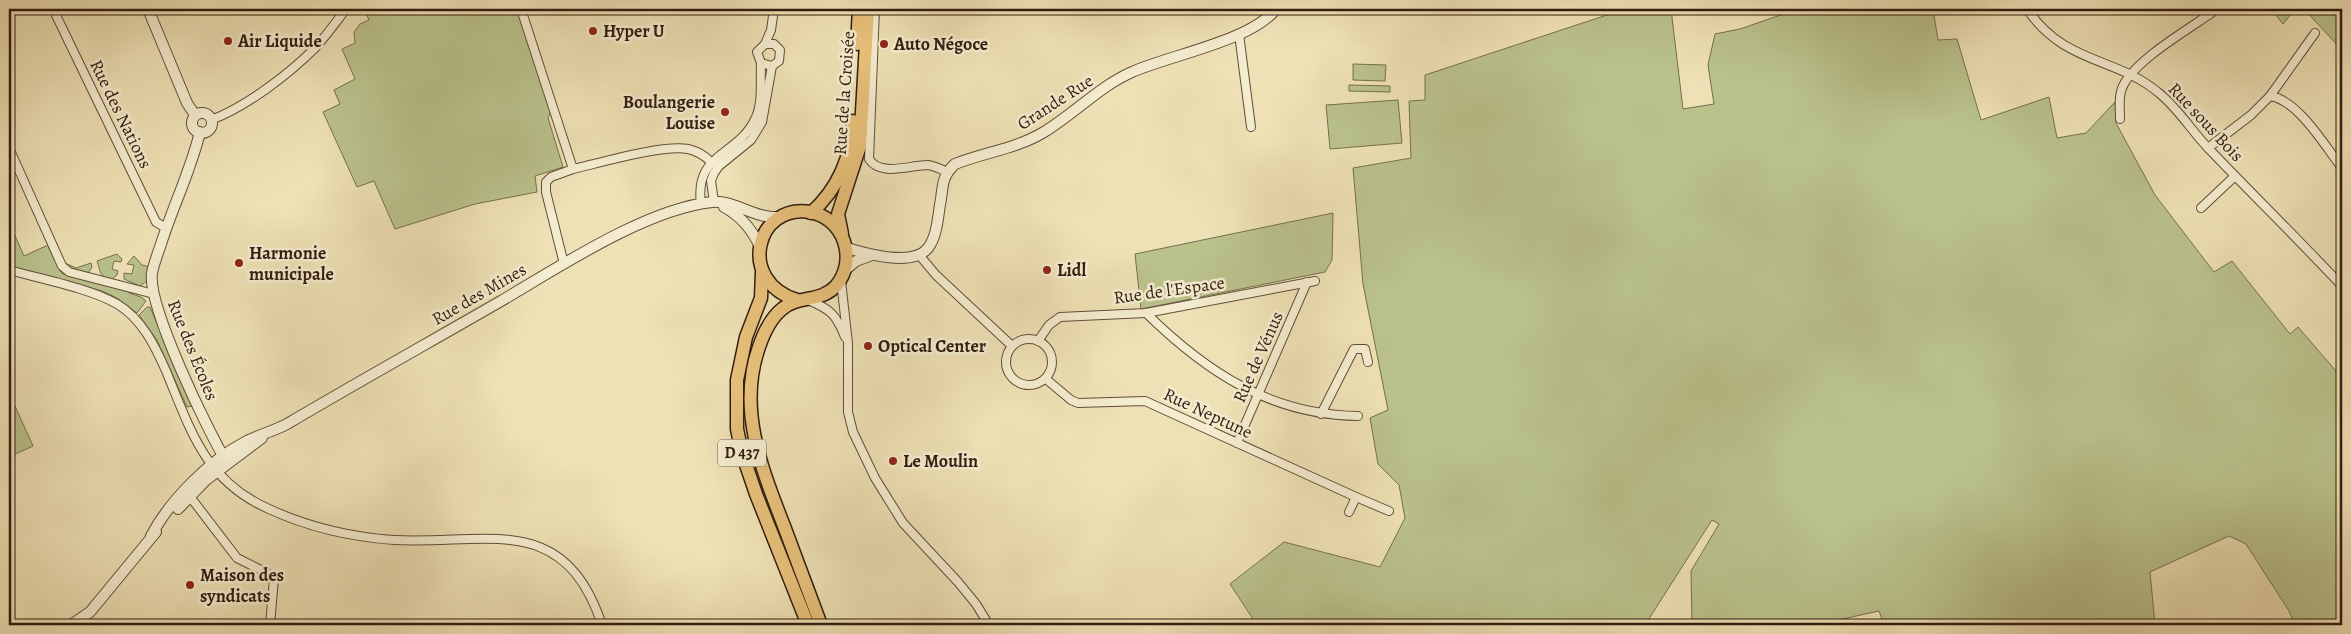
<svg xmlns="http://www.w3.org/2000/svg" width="2351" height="634" font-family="Alegreya,serif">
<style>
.green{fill:#bac28c;stroke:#766f4e}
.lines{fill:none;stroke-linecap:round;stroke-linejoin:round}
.minor-casing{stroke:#614d39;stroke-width:10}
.tertiary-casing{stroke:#614d39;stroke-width:12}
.primary-casing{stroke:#321c10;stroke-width:15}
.minor{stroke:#f4eccf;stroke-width:8}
.tertiary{stroke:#f4eccf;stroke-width:10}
.primary{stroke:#e7c07a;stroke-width:12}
.poi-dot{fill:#8f2418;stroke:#f4eccf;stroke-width:2}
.labels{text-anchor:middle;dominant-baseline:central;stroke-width:5;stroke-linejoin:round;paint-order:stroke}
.shield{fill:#f4eccf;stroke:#6c5a49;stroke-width:1}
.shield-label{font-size:16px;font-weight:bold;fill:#321c10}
.poi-label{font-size:18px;font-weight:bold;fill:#321c10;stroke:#f4eccf;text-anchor:start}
.street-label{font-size:18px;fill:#321c10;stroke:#f4eccf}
</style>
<rect width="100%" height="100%" fill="#eee1b5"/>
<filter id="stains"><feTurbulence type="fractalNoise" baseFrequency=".004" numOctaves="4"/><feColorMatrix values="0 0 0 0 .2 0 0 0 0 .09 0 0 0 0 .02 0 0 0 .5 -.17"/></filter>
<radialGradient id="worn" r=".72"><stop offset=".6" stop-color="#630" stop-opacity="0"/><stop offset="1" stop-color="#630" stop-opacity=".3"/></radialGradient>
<g class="green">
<polygon points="372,9 517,9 551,111 548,118 563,167 535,176 537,192 475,204 395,229 374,181 357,187 323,112 340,104 334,90 355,79 342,49 355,43 354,32 360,24 369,20 366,13"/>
<polygon points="1631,9 1671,9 1683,109 1714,104 1708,65 1715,34 1740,29 1798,9 1933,9 1938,40 1957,39 1981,120 2049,97 2057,138 2086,133 2115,102 2116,123 2155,195 2214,272 2232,261 2290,334 2298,327 2342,378 2342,625 2295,625 2289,611 2246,544 2229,536 2150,572 2155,625 1884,625 1879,611 1815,625 1692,625 1691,571 1719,524 1712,520 1645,625 1257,625 1230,584 1284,542 1380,567 1405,518 1399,485 1378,464 1370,418 1388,410 1363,284 1353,168 1411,158 1409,101 1425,100 1425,75 1622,10"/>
<polygon points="2271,9 2295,9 2283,24"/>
<polygon points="2304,9 2342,9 2342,50"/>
<polygon points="1353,64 1386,65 1385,81 1353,80"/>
<polygon points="1349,85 1390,86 1390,92 1349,91"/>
<polygon points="1398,100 1402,143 1330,149 1326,105"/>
<polygon points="1333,213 1332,260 1325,272 1141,309 1135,254"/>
<polygon points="9,222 24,256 48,245 60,271 63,274 129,291 129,293 141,297 146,301 137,313 117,298 102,291 9,266"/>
<path d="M117 254 122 259 121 262 114 261 112 269 118 271 117 275 112 279C98 276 101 272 97 261Z"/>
<polygon points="134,256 142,265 150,267 147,281 140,286 124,279 124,273 132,274 134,265 127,264"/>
<polygon points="65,263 76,268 91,263 92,267 88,273 71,268"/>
<polygon points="147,307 150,307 192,406 187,407 157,340 139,315"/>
<polygon points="9,393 33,446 9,457"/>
</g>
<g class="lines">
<defs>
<g id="minor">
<polyline points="53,9 156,222 166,228"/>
<path d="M521 9 573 169C599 163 664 144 688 149 698 151 705 156 711 162"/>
<path d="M875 9 869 159C880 177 910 165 928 165 934 166 941 169 947 172"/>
<path d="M2027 9C2065 65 2115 56 2159 93 2179 109 2192 132 2210 150 2254 196 2299 240 2342 286"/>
<polyline points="1239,34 1251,127"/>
<polyline points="765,44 774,44 780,50 779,61 772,66 761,63 757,52 765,44 771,30 774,9"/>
<polyline points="2270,96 2315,33"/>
<path d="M2120 119C2120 108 2118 94 2124 84 2139 57 2191 28 2217 9"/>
<path d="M211 120C246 107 289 74 315 48 326 36 336 22 346 9"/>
<polyline points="9,148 62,266 69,272 154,294"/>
<path d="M2208 148 2251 115 2270 96C2298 100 2325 146 2342 168"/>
<polyline points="714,202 711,181 714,173 719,166 751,140 762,122 772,66"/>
<path d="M701 204C694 151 739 157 756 117 763 102 760 79 761 63"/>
<polyline points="2201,208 2235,176"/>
<polyline points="920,256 936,275 1012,346"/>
<polyline points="564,264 546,192 546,182 551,177 573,169"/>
<path d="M9 270C41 279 89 288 117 304 142 319 155 346 166 371 191 431 205 481 269 509 308 527 351 537 394 540 487 545 564 510 602 625"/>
<polyline points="841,281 848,343 848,412 853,432 875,478 903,523 958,582 976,604 989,625"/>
<path d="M808 300C830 309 836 314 845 337"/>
<path d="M1146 313C1206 372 1271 415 1358 416"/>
<circle cx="1029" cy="362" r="23"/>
<polyline points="1038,341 1049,325 1060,317 1146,313 1315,281"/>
<polyline points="1046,379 1071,400 1078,403 1145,401 1356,497"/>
<polyline points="1321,414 1354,349 1365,349 1368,362"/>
<polyline points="1237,443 1307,282"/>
<polyline points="188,494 237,558 267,573 274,579 270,625"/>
<polyline points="1349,512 1356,497 1389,511"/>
</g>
<g id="tertiary">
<polyline points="148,9 187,103 195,115"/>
<circle cx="202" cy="123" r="10"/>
<path d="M200 132C191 170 173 206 161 244 158 253 154 263 152 273 147 306 208 431 227 463"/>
<path d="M724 207C741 216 752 229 760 247"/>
<path d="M847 248C867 254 913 267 928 248 938 235 938 213 941 199 943 183 943 175 955 164 985 152 1016 149 1044 132 1074 114 1100 86 1132 72 1170 55 1251 41 1276 9"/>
<polyline points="845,270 856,261 872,255"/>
<polyline points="178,509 206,480 262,438"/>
<path d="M151 536C170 500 209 461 245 442 258 435 274 431 287 424 358 382 430 342 501 301 559 267 646 209 712 202 736 200 753 219 781 217"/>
<polyline points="71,625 90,612 156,532"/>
</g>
<g id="primary">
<polyline points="857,44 859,9"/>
<path d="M811 213C838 189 852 156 853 121"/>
<polyline points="842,234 838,214 860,146 868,9"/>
<polyline points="762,272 761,298 746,337 737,380 737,429 742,453 756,494 808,625"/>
<path d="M797 300C736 281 756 203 810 212 844 218 858 260 836 286 820 303 798 295 782 309 771 318 763 335 759 347 737 409 762 469 784 526 796 559 809 592 821 625"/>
</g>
</defs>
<use href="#minor" class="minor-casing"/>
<use href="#tertiary" class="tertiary-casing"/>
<use href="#primary" class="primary-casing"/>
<use href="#minor" class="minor"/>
<use href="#tertiary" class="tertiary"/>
<use href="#primary" class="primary"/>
</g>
<g class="poi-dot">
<circle cx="593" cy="31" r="5"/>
<circle cx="228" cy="41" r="5"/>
<circle cx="884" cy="44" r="5"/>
<circle cx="725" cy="112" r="5"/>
<circle cx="239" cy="263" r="5"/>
<circle cx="1047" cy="270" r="5"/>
<circle cx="868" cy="346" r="5"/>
<circle cx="893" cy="461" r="5"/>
<circle cx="190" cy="585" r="5"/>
</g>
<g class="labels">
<rect class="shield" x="718" y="439.5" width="48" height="27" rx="4"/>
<g class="shield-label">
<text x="742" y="453">D 437</text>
</g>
<g class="poi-label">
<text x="603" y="31">Hyper U</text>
<text x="238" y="41">Air Liquide</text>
<text x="894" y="44">Auto Négoce</text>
<text x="715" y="102" text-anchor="end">Boulangerie<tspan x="715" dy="21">Louise</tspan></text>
<text x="249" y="253">Harmonie<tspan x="249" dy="21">municipale</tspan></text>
<text x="1057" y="270">Lidl</text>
<text x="878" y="346">Optical Center</text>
<text x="903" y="461">Le Moulin</text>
<text x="200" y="575">Maison des<tspan x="200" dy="21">syndicats</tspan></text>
</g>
<g class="street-label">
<text transform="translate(844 93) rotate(-86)">Rue de la Croisée</text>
<text transform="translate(1055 102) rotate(-33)">Grande Rue</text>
<text transform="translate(121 114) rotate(64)">Rue des Nations</text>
<text transform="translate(2206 122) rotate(47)">Rue sous Bois</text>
<text transform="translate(1169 290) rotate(-8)">Rue de l'Espace</text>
<text transform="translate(479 294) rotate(-30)">Rue des Mines</text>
<text transform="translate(193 350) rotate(68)">Rue des Écoles</text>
<text transform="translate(1258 357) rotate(-66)">Rue de Vénus</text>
<text transform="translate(1208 413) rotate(25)">Rue Neptune</text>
</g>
</g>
<rect width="2351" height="634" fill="none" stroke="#eee1b5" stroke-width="30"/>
<rect x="10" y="10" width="2331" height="614" fill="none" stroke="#321c10" stroke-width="2.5"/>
<rect x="15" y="15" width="2321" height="604" fill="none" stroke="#321c10"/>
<rect width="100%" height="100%" filter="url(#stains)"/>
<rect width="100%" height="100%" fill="url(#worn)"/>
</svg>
